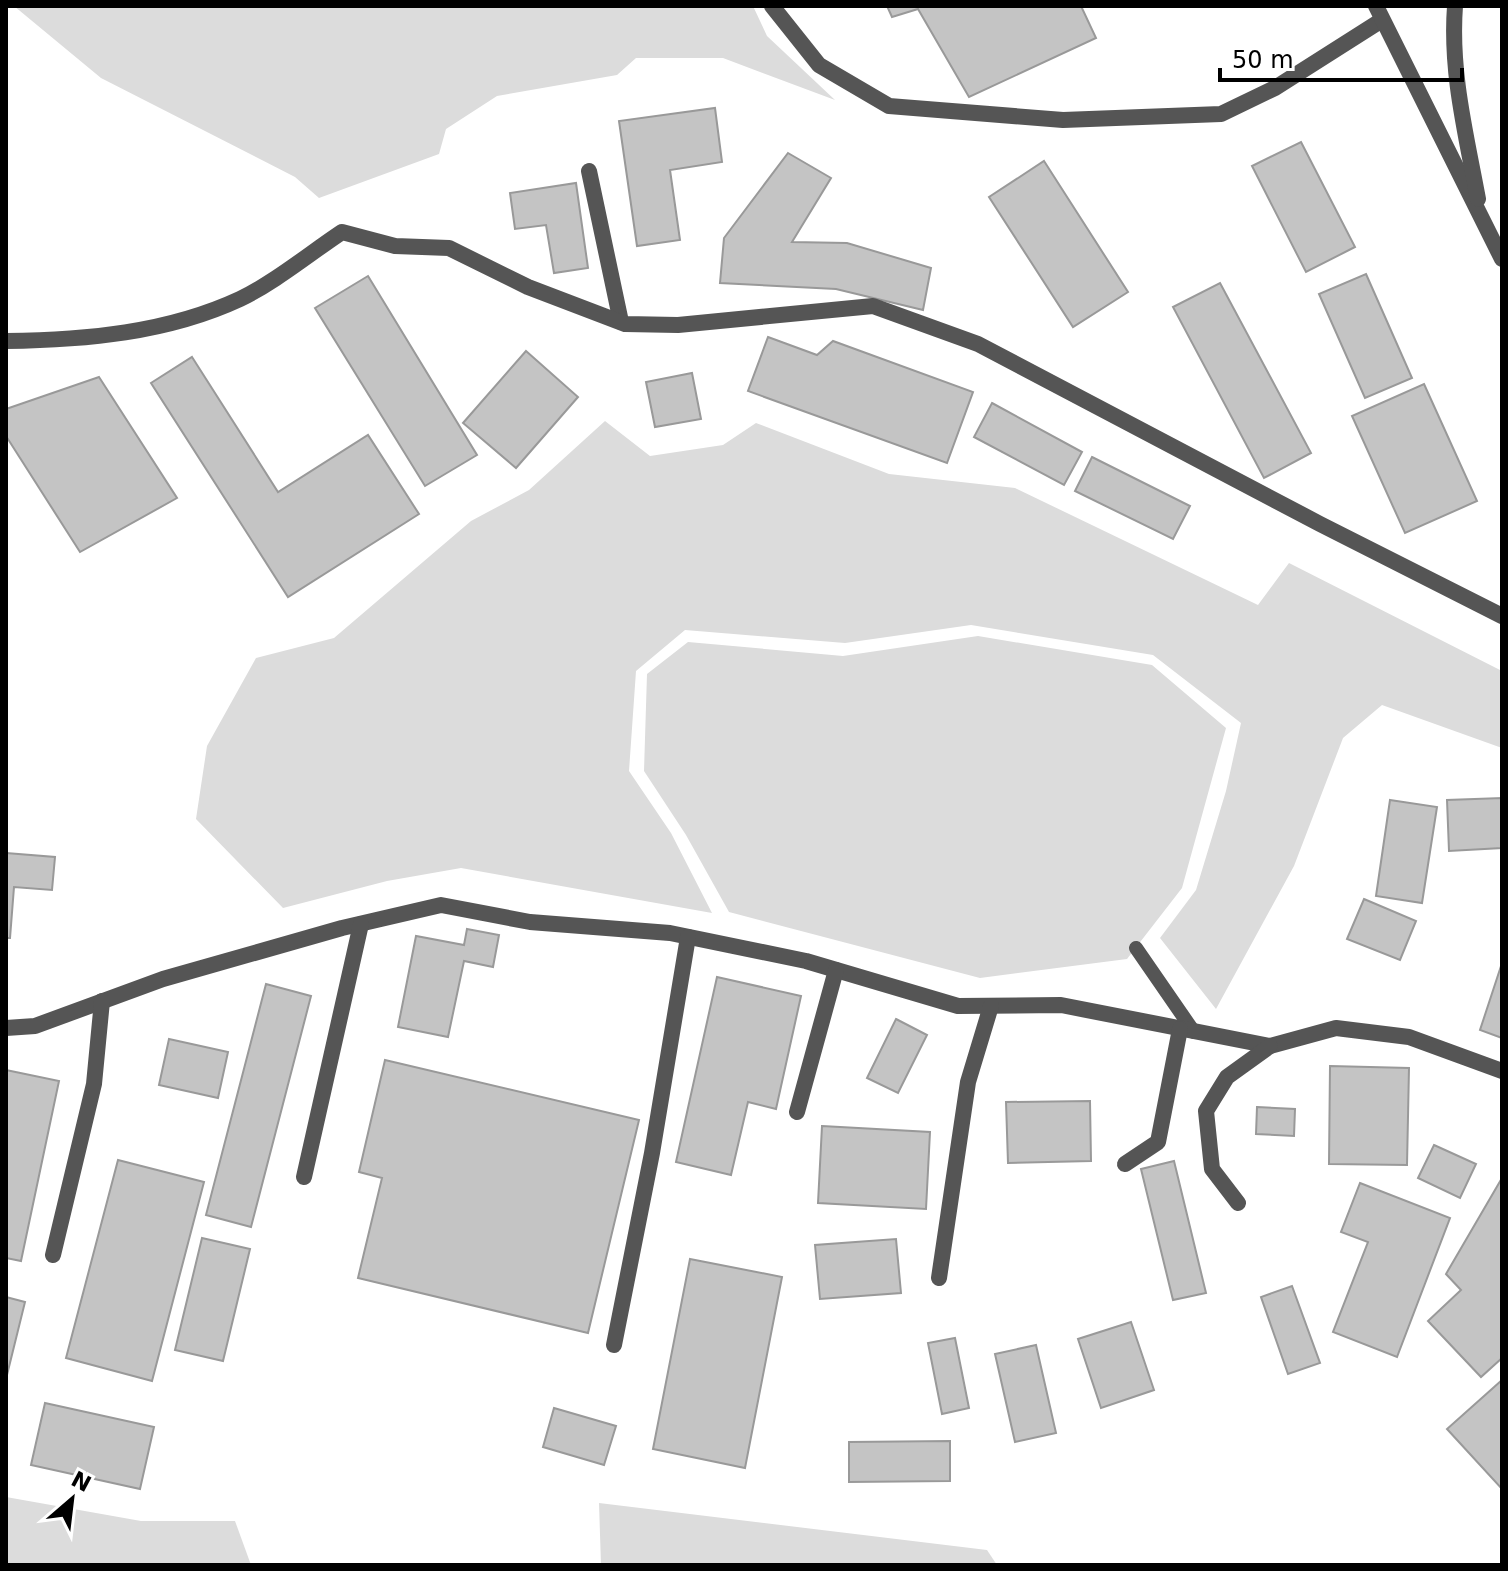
<svg xmlns="http://www.w3.org/2000/svg" width="1508" height="1571" font-family="'DejaVu Sans',sans-serif">
<style>
.green{fill:#dcdcdc}
.building{fill:#c4c4c4;stroke:#999;stroke-width:2}
.lines{fill:none;stroke-linecap:round;stroke-linejoin:round}
.service{stroke:#555;stroke-width:14}
.minor{stroke:#555;stroke-width:16}
.tertiary{stroke:#555;stroke-width:16}
</style>
<rect width="100%" height="100%" fill="#fff"/>
<g class="green">
<polygon points="14,6 753,6 767,36 835,100 723,58 636,58 617,75 497,96 446,129 439,154 319,198 295,177 101,78"/>
<polygon points="605,421 650,456 723,445 756,423 889,474 1015,488 1258,605 1289,563 1502,671 1502,748 1382,705 1343,738 1294,866 1216,1009 1160,938 1196,890 1226,791 1241,723 1153,655 971,625 845,643 685,630 636,671 629,771 671,833 712,913 461,868 387,881 283,908 196,819 207,746 256,658 334,638 471,521 529,490"/>
<polygon points="978,636 1152,665 1226,728 1182,888 1127,959 980,978 729,912 686,835 644,771 647,674 688,642 843,656"/>
<polygon points="6,1497 141,1521 235,1521 251,1565 6,1565"/>
<polygon points="599,1503 987,1550 997,1565 601,1565"/>
</g>
<g class="building">
<polygon points="887,6 1081,6 1096,38 969,97 918,9 892,17"/>
<polygon points="715,108 722,162 670,170 680,240 637,246 619,121"/>
<polygon points="1301,142 1355,247 1306,272 1252,166"/>
<polygon points="788,153 831,178 792,242 847,243 931,268 923,310 836,289 720,283 724,238"/>
<polygon points="1044,161 1128,292 1073,327 989,197"/>
<polygon points="576,183 588,268 554,273 546,225 515,229 510,193"/>
<polygon points="1366,274 1412,378 1365,398 1319,294"/>
<polygon points="368,276 477,455 425,486 315,308"/>
<polygon points="1220,283 1311,453 1264,478 1173,307"/>
<polygon points="768,337 817,355 833,341 973,392 947,463 748,391"/>
<polygon points="526,351 578,397 516,468 463,423"/>
<polygon points="192,357 278,492 368,435 419,514 288,597 151,383"/>
<polygon points="692,373 701,419 655,427 646,382"/>
<polygon points="99,377 177,498 80,552 6,436 6,409"/>
<polygon points="1424,384 1477,501 1405,533 1352,416"/>
<polygon points="992,403 1082,452 1064,485 974,437"/>
<polygon points="1092,457 1190,506 1173,539 1075,491"/>
<polygon points="1502,798 1502,848 1449,851 1447,800"/>
<polygon points="1390,800 1437,807 1422,903 1376,896"/>
<polygon points="6,853 55,857 52,890 14,887 10,938 6,938"/>
<polygon points="1364,899 1416,921 1400,960 1347,939"/>
<polygon points="467,929 499,935 493,967 464,961 448,1037 398,1027 416,936 464,945"/>
<polygon points="1502,963 1502,1038 1480,1030"/>
<polygon points="717,977 801,996 776,1109 748,1102 731,1175 676,1162"/>
<polygon points="266,984 311,996 251,1227 206,1215"/>
<polygon points="896,1019 927,1035 898,1093 867,1078"/>
<polygon points="169,1039 228,1052 218,1098 159,1085"/>
<polygon points="385,1060 639,1120 588,1333 358,1278 382,1178 359,1172"/>
<polygon points="1330,1066 1409,1068 1407,1165 1329,1164"/>
<polygon points="6,1070 59,1081 21,1261 6,1258"/>
<polygon points="1090,1101 1091,1161 1008,1163 1006,1102"/>
<polygon points="1257,1107 1295,1109 1294,1136 1256,1134"/>
<polygon points="822,1126 930,1132 926,1209 818,1203"/>
<polygon points="1434,1145 1476,1164 1460,1198 1418,1178"/>
<polygon points="118,1160 204,1182 152,1381 66,1358"/>
<polygon points="1174,1161 1206,1293 1173,1300 1141,1169"/>
<polygon points="1502,1178 1502,1358 1481,1377 1428,1321 1461,1290 1446,1274"/>
<polygon points="1360,1183 1450,1218 1397,1357 1333,1332 1368,1242 1341,1232"/>
<polygon points="202,1238 250,1249 223,1361 175,1350"/>
<polygon points="896,1239 901,1293 820,1299 815,1245"/>
<polygon points="690,1259 782,1277 745,1468 653,1449"/>
<polygon points="1292,1286 1320,1363 1288,1374 1261,1297"/>
<polygon points="6,1297 25,1302 6,1379"/>
<polygon points="1131,1322 1154,1390 1101,1408 1078,1339"/>
<polygon points="955,1338 969,1408 942,1414 928,1343"/>
<polygon points="1036,1345 1056,1433 1015,1442 995,1354"/>
<polygon points="1502,1380 1502,1489 1447,1429"/>
<polygon points="45,1403 154,1427 140,1489 31,1465"/>
<polygon points="554,1408 616,1426 604,1465 543,1447"/>
<polygon points="950,1441 950,1481 849,1482 849,1442"/>
</g>
<g class="lines">
<polyline class="service" points="1136,948 1194,1032"/>
<g class="minor">
<polyline points="772,6 819,65 889,106 1063,120 1221,114 1275,88 1382,20"/>
<polyline points="589,171 621,322"/>
<path d="M6 341C85 340 167 333 240 299 275 282 309 254 342 232L395 246 449 248 528 287 625 324 678 325 873 306 978 344 1320 524 1502 616"/>
<polyline points="6,1028 35,1026 163,979 342,928 441,905 530,922 670,933 806,961 958,1006 1061,1005 1270,1046 1336,1028 1409,1037 1502,1071"/>
<polyline points="797,1112 836,970"/>
<polyline points="1125,1164 1158,1142 1180,1029"/>
<polyline points="304,1177 361,924"/>
<polyline points="1238,1203 1212,1169 1206,1111 1227,1077 1270,1046"/>
<polyline points="53,1255 94,1084 102,1001"/>
<polyline points="939,1278 968,1082 991,1006"/>
<polyline points="614,1345 652,1153 688,937"/>
</g>
<g class="tertiary">
<polyline points="1376,6 1502,259"/>
<path d="M1455 6C1450 72 1466 134 1478 199"/>
</g>
</g>
<rect width="1508" height="1571" fill="none" stroke="#000000" stroke-width="16"/>
<g transform="translate(72 1499) rotate(28)" stroke="#ffffff" stroke-width="6" paint-order="stroke">
<path d="M0-6L14 30L0 20L-14 30Z" fill="#000000"/>
<text y="-12" font-size="22" font-weight="bold" text-anchor="middle" fill="#000000">N</text>
</g>
<path d="M1220 68v12h242v-12" fill="none" stroke="#000000" stroke-width="4"/>
<text x="1232" y="68" font-size="24" fill="#000000" stroke="#ffffff" stroke-width="6" paint-order="stroke">50 m</text>
</svg>
